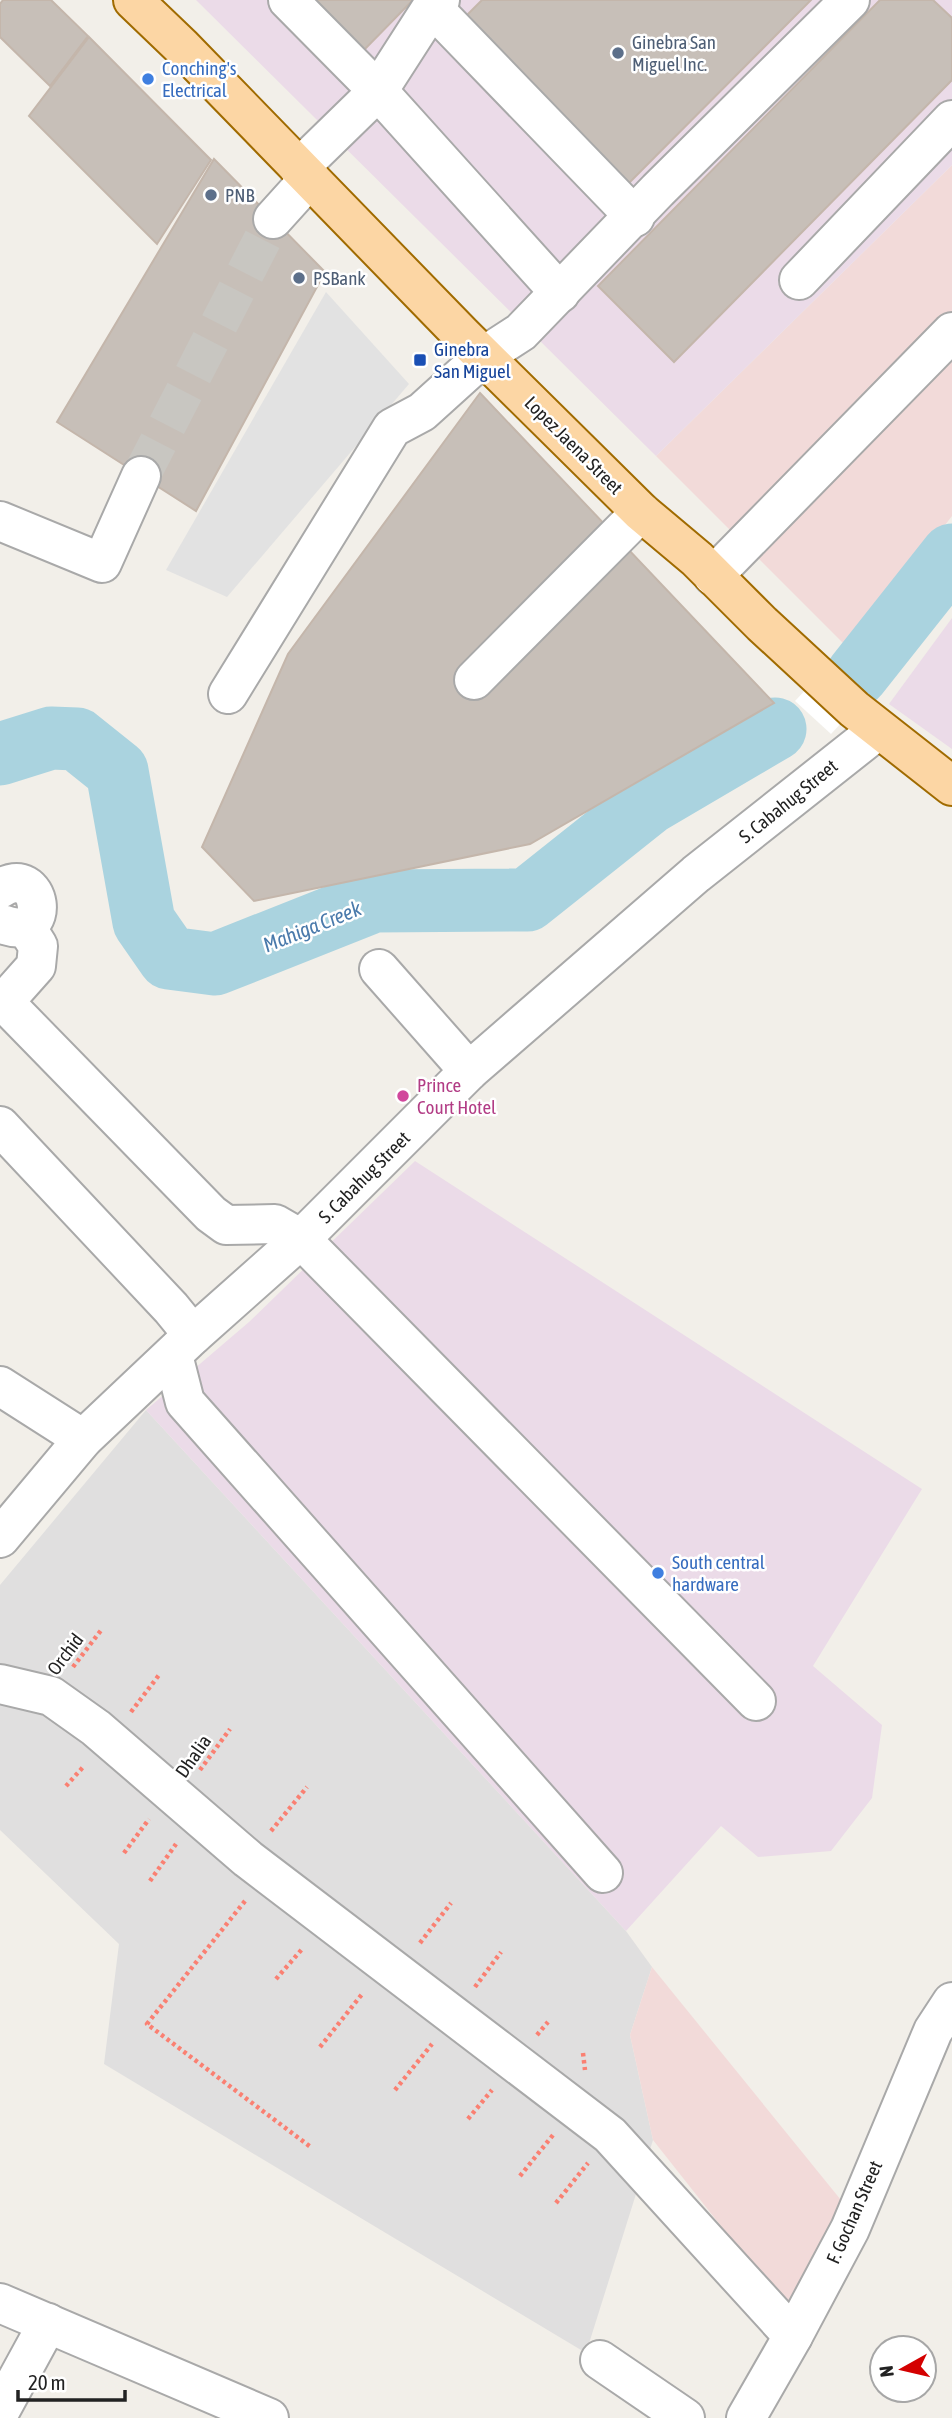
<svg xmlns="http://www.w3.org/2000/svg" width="952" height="2418" font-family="'Asap Condensed',sans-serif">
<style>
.residential{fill:#e0dfdf}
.commercial{fill:#f2dad9}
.industrial{fill:#ebdbe8}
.parking{fill:#e2e2e2}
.pier{fill:#fff}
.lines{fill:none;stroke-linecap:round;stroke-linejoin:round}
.river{stroke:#aad3df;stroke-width:63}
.building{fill:#c7bfb8;stroke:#c4b6ab;stroke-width:2}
.minor-tunnel{stroke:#c8c6c1;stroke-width:38;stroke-dasharray:38 19;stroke-linecap:butt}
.minor-casing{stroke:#a9a9a9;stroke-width:42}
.major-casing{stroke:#a06b00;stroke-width:42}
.path{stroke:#fa8072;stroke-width:4.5;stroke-dasharray:3.5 3.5;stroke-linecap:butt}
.minor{stroke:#fff;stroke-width:38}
.major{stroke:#fcd6a4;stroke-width:38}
.service-dot{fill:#5c6f8a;stroke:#fff;stroke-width:2.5}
.shop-dot{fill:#3f7fe0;stroke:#fff;stroke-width:2.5}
.transit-dot{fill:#1a4fb4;stroke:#fff;stroke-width:2.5}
.hotel-dot{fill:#d1479c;stroke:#fff;stroke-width:2.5}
.labels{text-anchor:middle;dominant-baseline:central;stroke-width:5;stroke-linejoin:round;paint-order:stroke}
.service-label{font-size:19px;fill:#4e5e75;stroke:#fff;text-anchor:start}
.shop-label{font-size:19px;fill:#366cbe;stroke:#fff;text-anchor:start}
.transit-label{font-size:19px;fill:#164399;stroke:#fff;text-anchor:start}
.street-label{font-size:19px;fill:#222;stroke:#fff}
.hotel-label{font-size:19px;fill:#b23c85;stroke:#fff;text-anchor:start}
.water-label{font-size:21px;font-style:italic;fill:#4a7aab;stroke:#fff}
</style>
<rect width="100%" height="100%" fill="#f2efe9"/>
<polygon class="residential" points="146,1410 626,1931 652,1967 630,2035 653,2140 586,2353 104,2064 119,1944 0,1830 0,1585"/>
<g class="commercial">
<polygon points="952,165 952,516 849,649 656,456"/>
<polygon points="652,1967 845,2205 788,2311 653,2140 630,2035"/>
</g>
<g class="industrial">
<polygon points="196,0 952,0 952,165 656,456"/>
<polygon points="952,618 952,749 889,704"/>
<polygon points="415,1161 922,1489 813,1666 882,1725 872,1798 831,1851 758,1857 721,1826 626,1931 146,1410 249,1322"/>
</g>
<polygon class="parking" points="326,292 409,384 227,597 166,570"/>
<polygon class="pier" points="841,652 877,685 831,734 795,701"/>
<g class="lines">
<g class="river">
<polyline points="857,675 952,555"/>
<polyline points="0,754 51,738 77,739 117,771 144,922 169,958 215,964 374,901 527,900 649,803 775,729"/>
</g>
</g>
<g class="building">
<polygon points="3,0 51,0 88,36 50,86 0,37 0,4"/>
<polygon points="306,0 413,0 360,54"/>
<polygon points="482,0 811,0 621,191 457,25"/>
<polygon points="880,0 933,0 952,18 952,80 674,362 598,286"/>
<polygon points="89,37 211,160 157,244 29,116"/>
<polygon points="214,159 325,272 196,511 57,422"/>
<polygon points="480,393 774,703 530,844 254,901 202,847 288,654"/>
</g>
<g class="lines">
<polyline class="minor-tunnel" points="141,476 273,219"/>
<defs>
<g id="minor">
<polyline points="288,0 378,91 560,293"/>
<polyline points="432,7 635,217"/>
<polyline points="299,168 378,91 432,7 440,0"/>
<polyline points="273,219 310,178"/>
<polyline points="799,280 952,120"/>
<polyline points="0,521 102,563 141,476"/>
<polyline points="713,576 952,332"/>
<polyline points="474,680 641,512"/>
<polyline points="228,694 392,428 422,412 484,356 521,332 658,190 850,0"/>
<path d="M0 889C41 860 56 945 2 924"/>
<polyline points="26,927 38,946 36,966 4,1002 211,1214 226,1225 275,1224 301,1239 756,1701"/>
<polyline points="379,969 469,1071"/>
<polyline points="0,1126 171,1308 193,1335"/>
<polyline points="173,1355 185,1402 603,1873"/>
<polyline points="0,1386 83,1439"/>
<polyline points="0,1538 83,1439 193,1335 301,1239 469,1071 696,874 878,730"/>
<polyline points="0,1684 51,1696 96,1728 248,1859 610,2135 793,2336"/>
<polyline points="0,2303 269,2418"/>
<polyline points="600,2360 685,2418"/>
<polyline points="0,2411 48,2323"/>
<polyline points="746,2418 793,2336 850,2229 933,2031 952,2002"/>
</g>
<polyline id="major" points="133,0 182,47 462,335 641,512 697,559 762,624 854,709 952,786"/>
</defs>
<use href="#minor" class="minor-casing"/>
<use href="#major" class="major-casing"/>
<g class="path">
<polyline points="73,1667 102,1629"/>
<polyline points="131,1712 159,1675"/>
<polyline points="200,1770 230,1729"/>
<polyline points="66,1786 84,1766"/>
<polyline points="271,1831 307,1787"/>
<polyline points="124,1853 149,1819"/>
<polyline points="150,1881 176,1844"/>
<polyline points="245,1901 147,2024 312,2148"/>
<polyline points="420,1943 451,1903"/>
<polyline points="276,1979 303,1948"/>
<polyline points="475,1987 501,1952"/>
<polyline points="537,2035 548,2022"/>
<polyline points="320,2047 363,1993"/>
<polyline points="583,2053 585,2070"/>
<polyline points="395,2090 432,2044"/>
<polyline points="468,2119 492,2090"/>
<polyline points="520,2176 553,2135"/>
<polyline points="556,2203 588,2163"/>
</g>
<use href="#minor" class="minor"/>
<use href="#major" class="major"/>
</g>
<g class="service-dot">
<circle cx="618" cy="53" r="7"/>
<circle cx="211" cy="195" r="7"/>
<circle cx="299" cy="278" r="7"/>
</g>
<g class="shop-dot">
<circle cx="148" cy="79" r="7"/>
<circle cx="658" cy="1573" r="7"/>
</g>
<rect class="transit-dot" x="413" y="353" width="14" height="14" rx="3.5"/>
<circle class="hotel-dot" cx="403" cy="1096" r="7"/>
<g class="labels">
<g class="service-label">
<text x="632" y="42">Ginebra San<tspan x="632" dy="22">Miguel Inc.</tspan></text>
<text x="225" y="195">PNB</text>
<text x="313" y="278">PSBank</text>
</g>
<g class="shop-label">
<text x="162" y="68">Conching's<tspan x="162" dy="22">Electrical</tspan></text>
<text x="672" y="1562">South central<tspan x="672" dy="22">hardware</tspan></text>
</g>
<g class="transit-label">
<text x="434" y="349">Ginebra<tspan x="434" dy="22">San Miguel</tspan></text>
</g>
<g class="street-label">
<text transform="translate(574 445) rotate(45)">Lopez Jaena Street</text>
<text transform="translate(788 801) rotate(-39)">S. Cabahug Street</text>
<text transform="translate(364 1177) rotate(-45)">S. Cabahug Street</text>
<text transform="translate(65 1654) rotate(-53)">Orchid</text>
<text transform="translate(193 1756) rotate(-55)">Dhalia</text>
<text transform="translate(854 2212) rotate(-66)">F. Gochan Street</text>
</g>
<g class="hotel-label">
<text x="417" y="1085">Prince<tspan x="417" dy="22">Court Hotel</tspan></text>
</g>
<g class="water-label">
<text transform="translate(312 926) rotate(-22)">Mahiga Creek</text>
</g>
</g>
<g transform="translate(903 2369) rotate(262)"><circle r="33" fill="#ffffff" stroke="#a7a7a7" stroke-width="2"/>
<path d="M0-5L12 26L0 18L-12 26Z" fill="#d40000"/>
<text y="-10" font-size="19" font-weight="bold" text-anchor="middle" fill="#222222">N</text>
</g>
<path d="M18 2390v10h107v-10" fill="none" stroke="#222222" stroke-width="3.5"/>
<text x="28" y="2390" font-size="21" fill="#222222" stroke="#ffffff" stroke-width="5" paint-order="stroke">20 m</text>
</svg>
